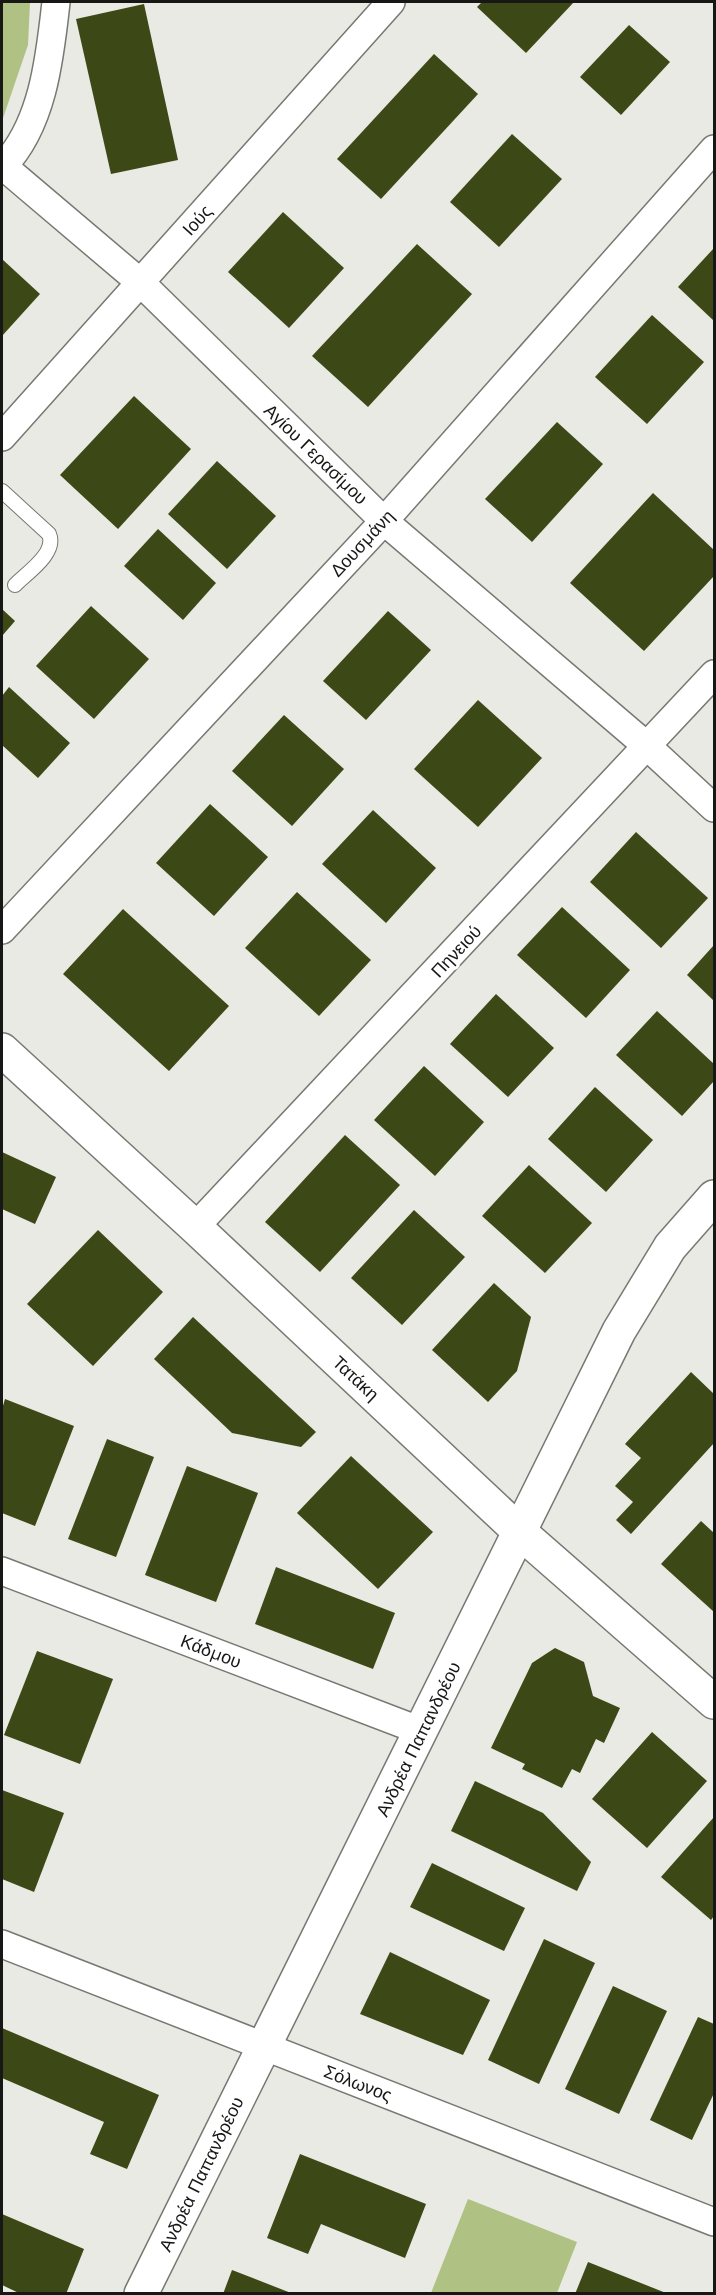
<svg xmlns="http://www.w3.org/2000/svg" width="716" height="2295" font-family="'Work Sans',sans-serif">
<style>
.green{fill:#afc183}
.building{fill:#3c4815}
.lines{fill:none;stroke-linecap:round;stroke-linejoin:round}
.service-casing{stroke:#767872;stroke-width:16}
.minor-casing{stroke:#767872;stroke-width:30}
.tertiary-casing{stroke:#767872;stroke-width:36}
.service{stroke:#fff;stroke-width:14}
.minor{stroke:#fff;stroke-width:27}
.tertiary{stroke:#fff;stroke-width:33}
.labels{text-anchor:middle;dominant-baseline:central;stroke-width:6;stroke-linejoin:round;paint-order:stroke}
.street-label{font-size:18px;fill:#171816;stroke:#fff}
</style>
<rect width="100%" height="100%" fill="#e8eae3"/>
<g class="green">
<polygon points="2,2 30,2 28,45 2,121"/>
<polygon points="468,2199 577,2242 557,2293 431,2293"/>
</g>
<g class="building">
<polygon points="482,2 574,2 526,53 477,7"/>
<polygon points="144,4 178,160 111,174 76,19"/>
<polygon points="629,25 670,62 621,115 580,77"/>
<polygon points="434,54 478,94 381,199 337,159"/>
<polygon points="512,134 562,179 499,247 450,202"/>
<polygon points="283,212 344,268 289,328 228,272"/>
<polygon points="417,244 472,294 368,407 312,356"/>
<polygon points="714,248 714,321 678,287"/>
<polygon points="2,259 40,294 2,336"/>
<polygon points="652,315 704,362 647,424 595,377"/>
<polygon points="134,396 191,449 118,529 60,475"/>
<polygon points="557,422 603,464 532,542 485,499"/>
<polygon points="217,461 276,516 227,569 168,514"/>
<polygon points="653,493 714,550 714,576 644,651 570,583"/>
<polygon points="158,529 216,583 183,620 124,566"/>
<polygon points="91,606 149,659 94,719 36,666"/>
<polygon points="2,609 15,621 2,636"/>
<polygon points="388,611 431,650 366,720 323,681"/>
<polygon points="9,687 70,743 38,778 2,745 2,696"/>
<polygon points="478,700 542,758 478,827 414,769"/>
<polygon points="284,715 344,769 292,826 232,771"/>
<polygon points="210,804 268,857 214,916 156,863"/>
<polygon points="373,810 436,868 386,923 322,864"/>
<polygon points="636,832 708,898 661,948 590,882"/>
<polygon points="297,892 371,960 319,1016 245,948"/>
<polygon points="562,907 630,970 586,1018 517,955"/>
<polygon points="123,909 229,1006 169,1071 63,974"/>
<polygon points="714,945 714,1001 687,975"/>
<polygon points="496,994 554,1048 508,1097 450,1044"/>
<polygon points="657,1011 714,1064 714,1081 682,1116 616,1055"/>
<polygon points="424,1066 484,1122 435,1176 374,1120"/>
<polygon points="595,1087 653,1140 606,1192 548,1139"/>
<polygon points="345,1135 400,1185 320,1272 265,1222"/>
<polygon points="2,1152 56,1177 35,1224 2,1209"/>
<polygon points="529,1165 592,1223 545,1273 482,1216"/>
<polygon points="414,1210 465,1257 402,1325 351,1278"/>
<polygon points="98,1230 163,1292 93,1366 27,1304"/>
<polygon points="494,1283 531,1317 517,1371 488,1402 432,1350"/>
<polygon points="193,1317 316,1432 301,1447 232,1433 154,1359"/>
<polygon points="691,1372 714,1394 714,1443 631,1534 616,1520 633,1502 615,1486 641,1458 625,1444"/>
<polygon points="5,1399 74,1426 35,1526 2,1513 2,1409"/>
<polygon points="107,1439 154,1457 116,1557 68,1539"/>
<polygon points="351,1456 433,1532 378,1589 297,1513"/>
<polygon points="187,1466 258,1493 216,1602 145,1575"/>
<polygon points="701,1521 714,1533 714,1612 661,1564"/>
<polygon points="276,1567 395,1613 373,1669 255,1624"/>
<polygon points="555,1648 584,1662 593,1696 620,1708 604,1743 596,1739 580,1773 572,1769 562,1788 522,1769 525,1764 491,1748 532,1663"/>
<polygon points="37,1651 113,1679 80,1764 4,1735"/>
<polygon points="652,1732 707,1781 647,1848 592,1799"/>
<polygon points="475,1781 543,1813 591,1862 577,1891 451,1831"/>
<polygon points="2,1790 64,1813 34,1892 2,1879"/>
<polygon points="714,1817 714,1916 711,1920 661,1877"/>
<polygon points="432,1863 525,1908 504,1951 410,1907"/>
<polygon points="544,1939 595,1963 539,2084 488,2060"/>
<polygon points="390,1952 490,2000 463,2055 360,2014"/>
<polygon points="613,1986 667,2011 619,2114 565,2089"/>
<polygon points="698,2017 714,2024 714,2093 692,2140 650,2120"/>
<polygon points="2,2028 159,2095 127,2169 90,2154 104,2122 2,2078"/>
<polygon points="300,2154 426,2204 405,2258 321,2224 308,2254 267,2238"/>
<polygon points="2,2214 84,2249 66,2294 21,2294 2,2285"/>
<polygon points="588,2262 666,2293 666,2294 575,2294"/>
<polygon points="232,2270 291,2293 291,2294 223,2294"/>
</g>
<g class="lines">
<defs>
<path id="service" d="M2 491 49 534C57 553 28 572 15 585"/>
<g id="minor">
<polyline points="3,166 141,283 384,521 648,747 714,808"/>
<path d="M2 167C43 126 50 57 56 2"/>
<polyline points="2,437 391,2"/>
<polyline points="2,930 384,521 714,149"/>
<polyline points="195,1227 714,674"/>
<polyline points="2,1571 421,1731"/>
<polyline points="2,1944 714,2222"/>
</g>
<g id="tertiary">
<polyline points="2,1050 195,1227 521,1533 714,1702"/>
<polyline points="141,2294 619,1331 670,1247 714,1197"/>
</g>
</defs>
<use href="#service" class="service-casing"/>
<use href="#minor" class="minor-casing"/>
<use href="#tertiary" class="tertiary-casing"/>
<use href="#service" class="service"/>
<use href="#minor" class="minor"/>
<use href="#tertiary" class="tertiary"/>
</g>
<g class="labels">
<g class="street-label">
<text transform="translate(197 220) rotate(-48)">Ιούς</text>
<text transform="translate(316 454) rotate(44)">Αγίου Γερασίμου</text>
<text transform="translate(362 543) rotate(-47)">Δουσμάνη</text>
<text transform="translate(456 951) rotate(-47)">Πηνειού</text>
<text transform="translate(356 1378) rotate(43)">Τατάκη</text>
<text transform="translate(211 1651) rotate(21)">Κάδμου</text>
<text transform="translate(418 1739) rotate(-64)">Ανδρέα Παπανδρέου</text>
<text transform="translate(358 2083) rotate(21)">Σόλωνος</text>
<text transform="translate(201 2174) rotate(-64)">Ανδρέα Παπανδρέου</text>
</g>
</g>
<rect width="716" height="2295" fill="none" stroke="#171816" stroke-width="6"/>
</svg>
